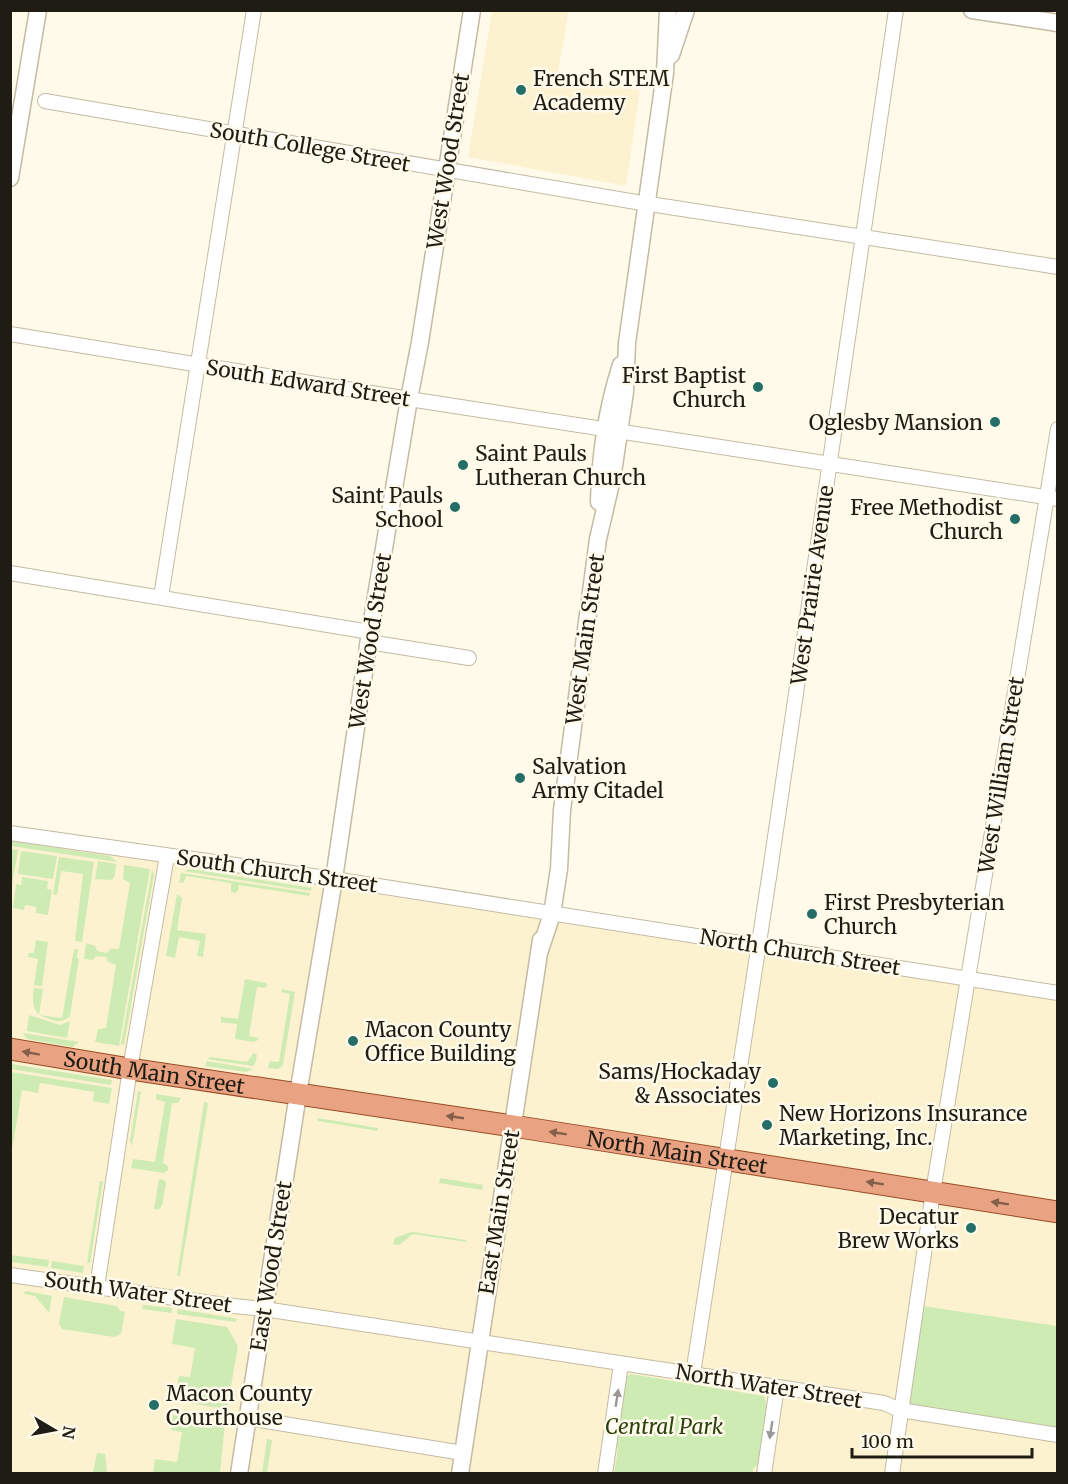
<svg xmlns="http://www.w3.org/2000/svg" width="1068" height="1484" font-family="Merriweather,serif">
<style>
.built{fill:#fcf2d0}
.green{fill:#ceebb4}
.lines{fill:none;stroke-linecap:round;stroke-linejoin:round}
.minor-casing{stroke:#c3bba2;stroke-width:16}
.tertiary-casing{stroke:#c3bba2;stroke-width:19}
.primary-casing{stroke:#994b25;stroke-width:23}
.minor{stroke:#fff;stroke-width:14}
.tertiary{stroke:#fff;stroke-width:16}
.primary{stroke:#e9a382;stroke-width:21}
.oneway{fill:#84604a}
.oneway2{fill:#9a9995}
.poi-dot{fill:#256e68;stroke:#fffaea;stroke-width:2}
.labels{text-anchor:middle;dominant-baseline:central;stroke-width:5;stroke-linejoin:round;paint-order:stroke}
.poi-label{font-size:21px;fill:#1f1c13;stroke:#fffaea;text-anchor:start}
.street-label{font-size:21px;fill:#1f1c13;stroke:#fffaea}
.park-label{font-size:21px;font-style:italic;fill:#2c4211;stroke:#fffaea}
</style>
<rect width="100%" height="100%" fill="#fffaea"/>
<g class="built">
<polygon points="492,11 569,11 557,77 640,90 626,186 468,157"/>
<polygon points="10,837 1057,1000 1057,1473 11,1473"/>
</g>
<g class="green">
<polygon points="11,841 110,856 117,862 11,846"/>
<polygon points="11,849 18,850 12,885 11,885"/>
<polygon points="21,851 57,856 53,879 18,874"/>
<polygon points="59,857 94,862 82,942 75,941 83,874 61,871 57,895 53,894"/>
<polygon points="98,861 116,864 115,875 112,880 95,879"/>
<polygon points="124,865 150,869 119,1046 95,1042 98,1029 106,1028 116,965 108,962 106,957 96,956 93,960 84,959 86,943 95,946 97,951 107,953 110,949 119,949 130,883 123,879"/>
<polygon points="192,869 312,888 310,891 183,871"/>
<polygon points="152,870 154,875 124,1045 121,1044"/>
<polygon points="181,873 310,893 309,896 239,885 238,891 235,893 231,892 231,883 186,876 184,882 179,883"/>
<polygon points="22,877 48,881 47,889 52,890 48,915 36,913 36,907 25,905 24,910 13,908 16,884 21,885"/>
<polygon points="177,894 182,898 177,930 206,934 203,957 197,956 200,941 179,937 175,958 166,956"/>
<polygon points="36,940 48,942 42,986 34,985 38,959 28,957 29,953 34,953"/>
<path d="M74 949H78L77 958 79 959 70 1016C60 1026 51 1019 39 1015 32 1007 32 998 34 988L43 989 39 1015 62 1018Z"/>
<polygon points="245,979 266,983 268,985 265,988 257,987 249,1036 258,1038 258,1040 254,1042 235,1039 237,1024 221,1022 221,1017 238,1019"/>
<polygon points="282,989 295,992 283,1065 278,1069 268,1068 270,1061 279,1062 290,994 281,992"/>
<polygon points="29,1015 60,1025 70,1021 67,1038 27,1031"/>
<polygon points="23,1033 79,1042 72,1047 27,1039"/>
<polygon points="254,1053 257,1055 255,1064 253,1066 207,1059 210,1057 247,1062"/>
<polygon points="207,1061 253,1069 246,1072 205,1066"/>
<polygon points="11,1064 112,1080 111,1085 11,1069"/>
<polygon points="11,1072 112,1088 109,1104 93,1101 94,1092 40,1083 38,1093 22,1090 11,1156 12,1082"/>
<polygon points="138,1091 141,1092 132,1146 130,1141"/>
<polygon points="156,1094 181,1098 178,1103 172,1103 163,1163 168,1166 168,1170 164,1173 131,1168 133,1159 155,1162 165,1102 156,1099"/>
<polygon points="204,1102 208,1103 180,1276 177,1276"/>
<polygon points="318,1118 378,1128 378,1131 318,1121"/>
<polygon points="440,1178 483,1185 482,1190 439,1183"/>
<polygon points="159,1179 164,1180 166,1183 162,1206 158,1210 154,1209"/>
<polygon points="100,1181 103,1181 90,1263 87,1263"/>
<polygon points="411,1232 414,1232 466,1240 466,1242 413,1234 399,1245 393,1244 395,1238"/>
<polygon points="10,1255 49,1260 48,1267 11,1262"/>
<polygon points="52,1261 84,1266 83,1273 51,1268"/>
<polygon points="25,1291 52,1296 49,1313 35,1296 24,1294"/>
<polygon points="64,1297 117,1306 120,1311 125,1312 121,1334 114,1337 62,1329 59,1323"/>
<polygon points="143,1305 172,1308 172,1313 142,1309"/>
<polygon points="916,1305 1057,1326 1057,1435 900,1410"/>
<polygon points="178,1309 233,1318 237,1319 236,1322 177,1314"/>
<polygon points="176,1319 227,1327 238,1346 227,1409 175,1401 179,1376 190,1377 195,1348 172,1344"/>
<polygon points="631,1374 764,1396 767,1406 758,1464 753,1469 753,1473 614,1474 618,1448 614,1440 626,1377"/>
<polygon points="173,1415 225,1423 220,1473 153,1473 155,1459 177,1462 182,1432 171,1430"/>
<polygon points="267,1439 272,1440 267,1473 262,1473"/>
<polygon points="97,1453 105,1454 107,1473 93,1473"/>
</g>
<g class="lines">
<defs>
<g id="minor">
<polyline points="45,101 630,201 1058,267"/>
<polyline points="10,334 409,399 1058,499"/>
<polyline points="10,573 370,632"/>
<polyline points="161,597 254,10"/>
<polyline points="369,642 469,658"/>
<polyline points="10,833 334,879 1058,993"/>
<polyline points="10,1275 225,1305 264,1309 884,1403 900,1410 1058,1435"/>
<polyline points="97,1287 130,1069 167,856"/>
<polyline points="693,1374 770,871 896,10"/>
<polyline points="247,1418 463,1453"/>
<polyline points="605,1474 621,1364"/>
<polyline points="764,1474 777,1387"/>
<polyline points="892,1474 933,1192 1058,429"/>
</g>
<g id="tertiary">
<polyline points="972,10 1058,23"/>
<polyline points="671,55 686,10"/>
<polyline points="10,178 38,10"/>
<path d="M599 502C600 456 607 408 621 365"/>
<polyline points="540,950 552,914 559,869 562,810 598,539 612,479 625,392 627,343 665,73 668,10"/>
<polyline points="239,1474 298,1094 334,879 370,632 409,399 420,342 472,10"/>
<polyline points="460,1474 541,940"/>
</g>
<g id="primary">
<path id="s1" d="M10 1049 130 1069 513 1126 1058 1212"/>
</g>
</defs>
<use href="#minor" class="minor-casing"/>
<use href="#tertiary" class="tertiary-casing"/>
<use href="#primary" class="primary-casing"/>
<use href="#minor" class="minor"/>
<use href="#tertiary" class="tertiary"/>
<use href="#primary" class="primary"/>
</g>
<defs><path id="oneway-solid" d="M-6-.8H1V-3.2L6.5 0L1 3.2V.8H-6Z" transform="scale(1.5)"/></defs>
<g class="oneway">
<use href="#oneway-solid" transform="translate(31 1053) rotate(-170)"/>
<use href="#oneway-solid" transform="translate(455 1117) rotate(-172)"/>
<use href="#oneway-solid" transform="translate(558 1133) rotate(-171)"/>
<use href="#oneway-solid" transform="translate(875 1183) rotate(-171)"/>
<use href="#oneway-solid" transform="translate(1000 1203) rotate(-171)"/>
</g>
<g class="oneway2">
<use href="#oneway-solid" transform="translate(617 1398) rotate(-81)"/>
<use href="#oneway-solid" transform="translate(771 1430) rotate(99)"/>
</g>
<g class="poi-dot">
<circle cx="521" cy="90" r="6"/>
<circle cx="758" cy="387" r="6"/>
<circle cx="995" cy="422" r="6"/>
<circle cx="463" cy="465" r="6"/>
<circle cx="455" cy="507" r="6"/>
<circle cx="1015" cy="519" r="6"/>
<circle cx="520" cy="778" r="6"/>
<circle cx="812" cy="914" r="6"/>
<circle cx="353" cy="1041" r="6"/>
<circle cx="773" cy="1083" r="6"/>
<circle cx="767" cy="1125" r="6"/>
<circle cx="971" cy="1228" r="6"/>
<circle cx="154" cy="1405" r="6"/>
</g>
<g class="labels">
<g class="poi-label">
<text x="533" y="78">French STEM<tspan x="533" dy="24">Academy</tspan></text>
<text x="746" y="375" text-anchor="end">First Baptist<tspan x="746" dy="24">Church</tspan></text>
<text x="983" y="422" text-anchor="end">Oglesby Mansion</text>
<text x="475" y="453">Saint Pauls<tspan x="475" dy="24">Lutheran Church</tspan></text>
<text x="443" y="495" text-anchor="end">Saint Pauls<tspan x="443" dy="24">School</tspan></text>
<text x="1003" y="507" text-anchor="end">Free Methodist<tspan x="1003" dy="24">Church</tspan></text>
<text x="532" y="766">Salvation<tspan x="532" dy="24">Army Citadel</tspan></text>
<text x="824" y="902">First Presbyterian<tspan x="824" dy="24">Church</tspan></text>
<text x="365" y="1029">Macon County<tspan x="365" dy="24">Office Building</tspan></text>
<text x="761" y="1071" text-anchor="end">Sams/Hockaday<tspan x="761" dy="24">&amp; Associates</tspan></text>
<text x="779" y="1113">New Horizons Insurance<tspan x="779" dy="24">Marketing, Inc.</tspan></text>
<text x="959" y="1216" text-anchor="end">Decatur<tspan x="959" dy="24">Brew Works</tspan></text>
<text x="166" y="1393">Macon County<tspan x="166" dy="24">Courthouse</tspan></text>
</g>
<g class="street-label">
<text transform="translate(310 147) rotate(10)">South College Street</text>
<text transform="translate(448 161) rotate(-81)">West Wood Street</text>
<text transform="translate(308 383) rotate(9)">South Edward Street</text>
<text transform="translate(812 585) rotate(-82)">West Prairie Avenue</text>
<text transform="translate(585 639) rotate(-82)">West Main Street</text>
<text transform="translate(370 641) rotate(-81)">West Wood Street</text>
<text transform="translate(1001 775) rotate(-81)">West William Street</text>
<text transform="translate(277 871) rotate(8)">South Church Street</text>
<text transform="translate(800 952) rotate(9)">North Church Street</text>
<text stroke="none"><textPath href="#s1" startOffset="146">South Main Street</textPath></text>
<text stroke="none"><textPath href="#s1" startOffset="675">North Main Street</textPath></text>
<text transform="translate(499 1212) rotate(-81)">East Main Street</text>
<text transform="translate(271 1266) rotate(-81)">East Wood Street</text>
<text transform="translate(138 1292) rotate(8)">South Water Street</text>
<text transform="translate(769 1386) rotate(9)">North Water Street</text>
</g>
<g class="park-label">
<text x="664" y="1426">Central Park</text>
</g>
</g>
<rect width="1068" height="1484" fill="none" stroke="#1f1c13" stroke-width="24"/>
<g transform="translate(54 1430) rotate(100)" stroke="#fffaea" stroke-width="4.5" paint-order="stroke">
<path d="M0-4.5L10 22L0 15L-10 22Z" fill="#1f1c13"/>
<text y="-9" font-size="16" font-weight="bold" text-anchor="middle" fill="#1f1c13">N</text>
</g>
<path d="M852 1448v9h180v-9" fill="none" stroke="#1f1c13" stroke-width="3"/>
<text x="861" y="1448" font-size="18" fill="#1f1c13" stroke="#fffaea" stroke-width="4.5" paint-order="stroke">100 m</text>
</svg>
